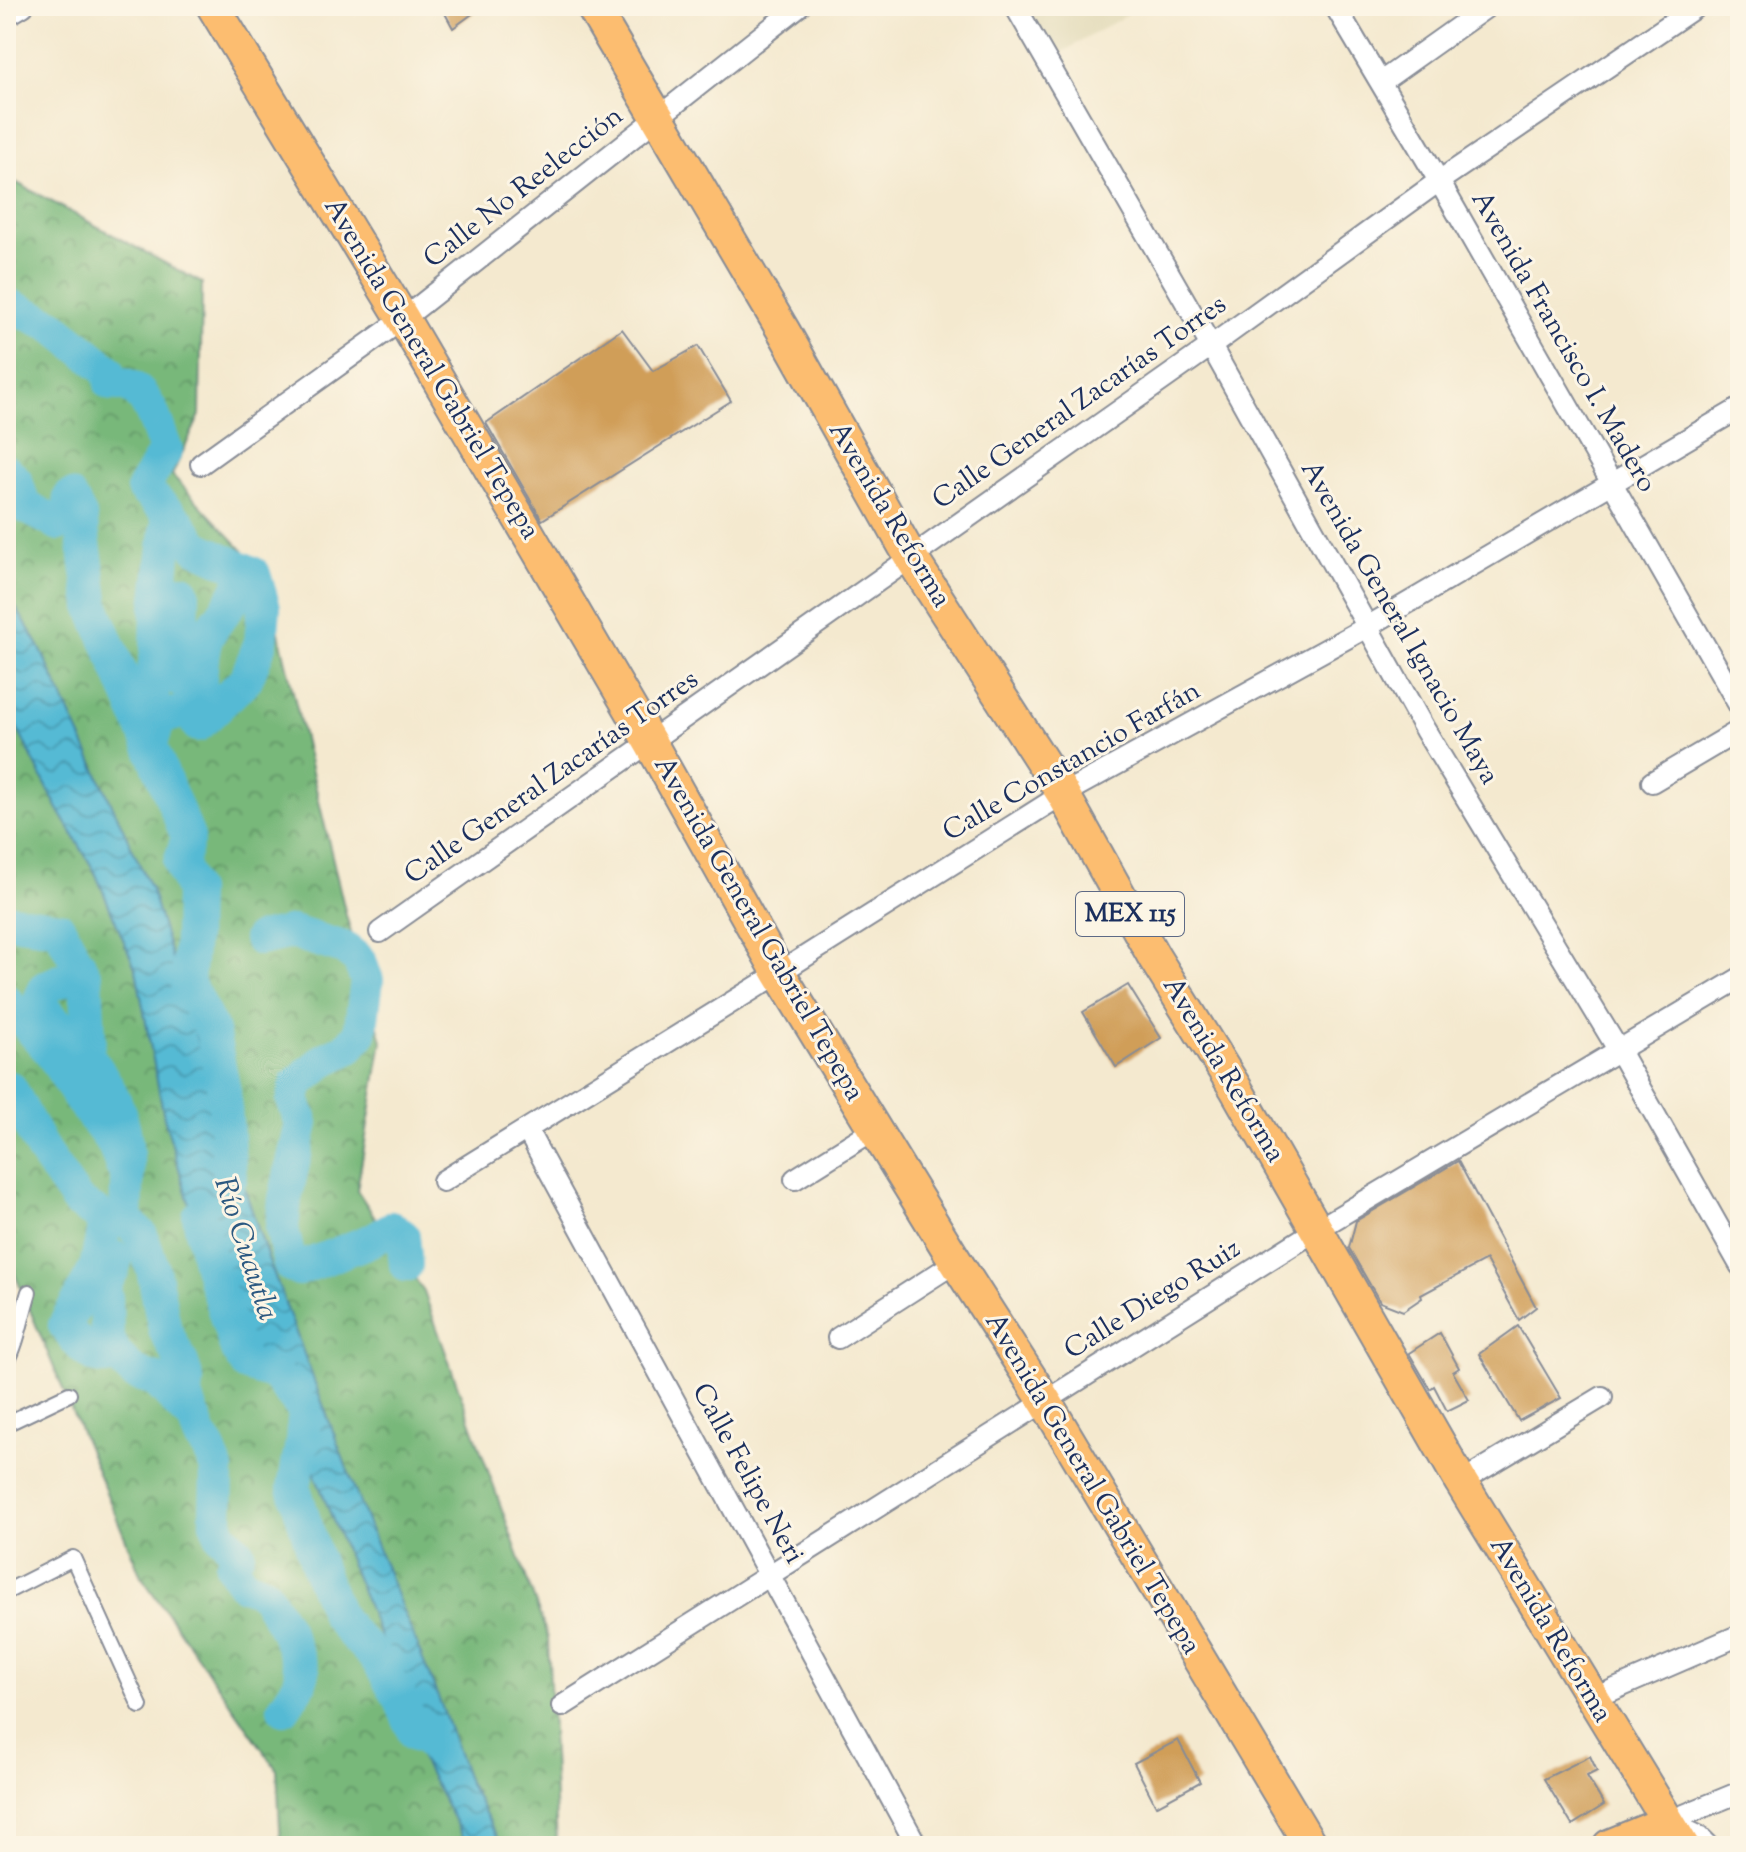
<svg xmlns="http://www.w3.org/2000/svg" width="1746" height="1852" font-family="'Sorts Mill Goudy',serif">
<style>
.built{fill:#e3dbba}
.forest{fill:url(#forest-crowns);stroke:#4a746c;stroke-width:2}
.water{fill:url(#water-waves);stroke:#387499;stroke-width:2}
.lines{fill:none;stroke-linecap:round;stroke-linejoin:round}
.river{stroke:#55bad4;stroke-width:34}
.building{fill:#d09e58}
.pedestrian-casing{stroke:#888c96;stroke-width:18}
.minor-casing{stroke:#888c96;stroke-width:24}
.tertiary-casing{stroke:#888c96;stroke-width:28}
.primary-casing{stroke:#888c96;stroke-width:36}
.pedestrian{stroke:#fff;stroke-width:14}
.minor{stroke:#fff;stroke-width:20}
.tertiary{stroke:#fff;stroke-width:24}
.primary{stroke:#fcbd6f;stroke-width:32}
.labels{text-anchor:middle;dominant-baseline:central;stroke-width:6;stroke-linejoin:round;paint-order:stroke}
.shield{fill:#fcf5e5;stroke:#5e6a86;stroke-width:2}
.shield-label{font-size:26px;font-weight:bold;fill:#1b2f5e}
.street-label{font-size:28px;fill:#1b2f5e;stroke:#fcf5e5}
.water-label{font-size:30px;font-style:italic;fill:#2c5981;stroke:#fcf5e5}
</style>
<defs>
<pattern id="forest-crowns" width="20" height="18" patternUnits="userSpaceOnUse" patternTransform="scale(2)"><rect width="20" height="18" fill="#78b87a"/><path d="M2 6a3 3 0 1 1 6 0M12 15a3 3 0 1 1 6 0" fill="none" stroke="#629667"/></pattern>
<pattern id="water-waves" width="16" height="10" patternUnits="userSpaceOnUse" patternTransform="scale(2)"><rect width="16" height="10" fill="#55bad4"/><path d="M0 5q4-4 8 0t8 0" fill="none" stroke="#4698af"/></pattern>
</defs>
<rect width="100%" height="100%" fill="#fcf5e5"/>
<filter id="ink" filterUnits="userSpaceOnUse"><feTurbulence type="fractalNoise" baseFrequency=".0125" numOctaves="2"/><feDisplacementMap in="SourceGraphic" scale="16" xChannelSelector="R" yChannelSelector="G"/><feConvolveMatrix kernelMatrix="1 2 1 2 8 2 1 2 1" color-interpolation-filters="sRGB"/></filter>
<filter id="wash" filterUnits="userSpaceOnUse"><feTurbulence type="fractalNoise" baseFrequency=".006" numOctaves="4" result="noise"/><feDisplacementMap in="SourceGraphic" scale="32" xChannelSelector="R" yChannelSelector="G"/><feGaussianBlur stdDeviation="1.8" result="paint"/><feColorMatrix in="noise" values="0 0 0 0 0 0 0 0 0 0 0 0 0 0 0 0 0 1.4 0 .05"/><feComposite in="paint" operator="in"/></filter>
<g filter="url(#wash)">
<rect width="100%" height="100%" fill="#f4e9cf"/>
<polygon class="built" points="1015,6 1142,6 1047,61"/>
<polygon class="forest" points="6,177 202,283 200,415 172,475 265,574 346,915 382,1041 357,1190 424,1292 548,1638 557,1846 281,1846 277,1770 141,1576 6,1253"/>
<polygon class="water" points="6,591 39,646 151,889 221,1119 268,1258 366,1519 442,1707 468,1782 503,1846 468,1846 419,1754 388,1657 288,1408 259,1362 202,1247 164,1117 136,970 95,872 58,809 6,706"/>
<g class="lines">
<g class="river">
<path d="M6 304 52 325 108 370 111 384C147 379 155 423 166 450L143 488 179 523 196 547 254 574 264 608 261 642 246 679 198 725"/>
<polyline points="6,471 16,481 24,506 59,524"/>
<polyline points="70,497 80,516 93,606 188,837 180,863 192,891 191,938 187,982 212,1031 224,1091 230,1179"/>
<polyline points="181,681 183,591"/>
<polyline points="159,718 153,711 152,680 157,652 158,607 169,513"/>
<path d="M151 744 159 718 198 708C200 688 200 656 206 639 215 617 248 593 240 568"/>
<path d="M6 920 59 928 86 979 89 1038 86 1054C133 1117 128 1146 126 1220L141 1235 153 1269 165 1330 182 1363 187 1380 186 1396 200 1436 209 1448 217 1469 216 1523 222 1536 238 1552 232 1566 242 1583 264 1592 285 1628 303 1672 299 1685 284 1708"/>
<polyline points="260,939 292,932 344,948 359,960 367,980 360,1034 348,1048 324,1060 297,1084 293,1100 302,1123 285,1199 282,1228 290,1265 299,1269 372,1240 392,1228 403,1236 406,1265"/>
<polyline points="79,964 69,977 46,987 38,1004 79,1045 89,1068"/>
<polyline points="6,1001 51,1052 82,1102 114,1144 122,1166"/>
<path d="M6 1087 10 1088 44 1153 78 1202 99 1215 104 1227 96 1268 65 1325C76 1341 94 1367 116 1355"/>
<polyline points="199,1217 210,1266 237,1350 247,1365 275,1374 305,1411 302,1442 294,1488 319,1569 337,1614 347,1628 377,1659 400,1698 415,1734 426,1737 437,1751"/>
<polyline points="116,1258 112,1271 103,1287 106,1298 107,1337 116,1355 134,1373 155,1379 184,1410 195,1419"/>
</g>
</g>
<g id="blocks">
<g class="building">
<polygon points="441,6 483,6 453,28"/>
<polygon points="622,329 653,371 698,346 731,401 542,520 486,423"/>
<polygon points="1128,985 1161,1038 1116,1067 1083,1012"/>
<polygon points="1458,1161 1536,1307 1519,1320 1486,1260 1421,1295 1422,1298 1403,1311 1380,1302 1349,1248 1356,1221"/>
<polygon points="1518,1326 1561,1398 1519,1421 1479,1354"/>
<polygon points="1440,1333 1459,1368 1453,1372 1469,1400 1447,1411 1434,1386 1430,1389 1409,1353"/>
<polygon points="1178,1740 1200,1782 1156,1806 1134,1763"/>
<polygon points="1590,1756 1597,1771 1587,1776 1604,1805 1572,1825 1544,1779"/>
</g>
</g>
</g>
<g filter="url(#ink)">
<use href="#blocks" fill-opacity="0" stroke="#888c96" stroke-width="2"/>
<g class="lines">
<defs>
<g id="pedestrian">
<path d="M6 1364C18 1342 21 1317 29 1292"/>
<polyline points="6,1424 69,1394"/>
<polyline points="6,1592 73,1558 140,1706"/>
</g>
<g id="minor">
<polyline points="1015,6 1211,346 1425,730 1619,1051 1740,1265"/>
<polyline points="1335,6 1439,181 1740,707"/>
<polyline points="6,16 23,6"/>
<polyline points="1381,82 1488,6"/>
<polyline points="201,464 403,319 799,6"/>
<polyline points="1652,782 1740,730"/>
<polyline points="380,932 1211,346 1439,181 1697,6"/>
<polyline points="527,1130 917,1846"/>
<polyline points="795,1179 875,1129"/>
<polyline points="443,1181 779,973 1063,794 1367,627 1740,408"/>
<polyline points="838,1338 956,1262"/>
<polyline points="1461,1482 1602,1397"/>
<polyline points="1592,1699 1740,1635"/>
<polyline points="562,1706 1318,1229 1740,978"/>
<polyline points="1667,1822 1740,1792"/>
</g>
<polyline id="tertiary" points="1667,1823 1698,1838 1706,1846"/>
<g id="primary">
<polyline points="213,6 403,319 651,744 779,973 956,1262 1045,1401 1311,1846"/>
<polyline points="592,6 784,332 910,556 1063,794 1154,957 1236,1089 1461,1482 1683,1846"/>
<polyline points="1609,1846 1667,1822"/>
</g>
</defs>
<use href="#pedestrian" class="pedestrian-casing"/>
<use href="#minor" class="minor-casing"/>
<use href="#tertiary" class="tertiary-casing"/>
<use href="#primary" class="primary-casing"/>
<use href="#pedestrian" class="pedestrian"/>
<use href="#minor" class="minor"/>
<use href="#tertiary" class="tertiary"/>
<use href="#primary" class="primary"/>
</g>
</g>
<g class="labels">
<rect class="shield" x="1076" y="892" width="108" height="44" rx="6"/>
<g class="shield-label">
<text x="1130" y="914">MEX 115</text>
</g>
<g class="street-label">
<text transform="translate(524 188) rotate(-38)">Calle No Reelección</text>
<text transform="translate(1563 342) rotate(60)">Avenida Francisco I. Madero</text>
<text transform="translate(431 369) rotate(59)">Avenida General Gabriel Tepepa</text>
<text transform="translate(1080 403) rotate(-35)">Calle General Zacarías Torres</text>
<text transform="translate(889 515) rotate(59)">Avenida Reforma</text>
<text transform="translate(1399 623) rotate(60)">Avenida General Ignacio Maya</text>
<text transform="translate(1072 762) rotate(-30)">Calle Constancio Farfán</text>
<text transform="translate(552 778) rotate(-35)">Calle General Zacarías Torres</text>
<text transform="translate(758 929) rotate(60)">Avenida General Gabriel Tepepa</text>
<text transform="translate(1223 1070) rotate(59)">Avenida Reforma</text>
<text transform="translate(1153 1300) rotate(-32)">Calle Diego Ruiz</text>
<text transform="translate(747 1474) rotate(61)">Calle Felipe Neri</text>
<text transform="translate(1092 1484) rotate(59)">Avenida General Gabriel Tepepa</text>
<text transform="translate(1550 1630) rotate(59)">Avenida Reforma</text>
</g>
<g class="water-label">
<text transform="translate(245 1249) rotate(72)">Río Cuautla</text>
</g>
</g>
<rect width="1746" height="1852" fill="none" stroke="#fcf5e5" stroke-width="32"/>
</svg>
